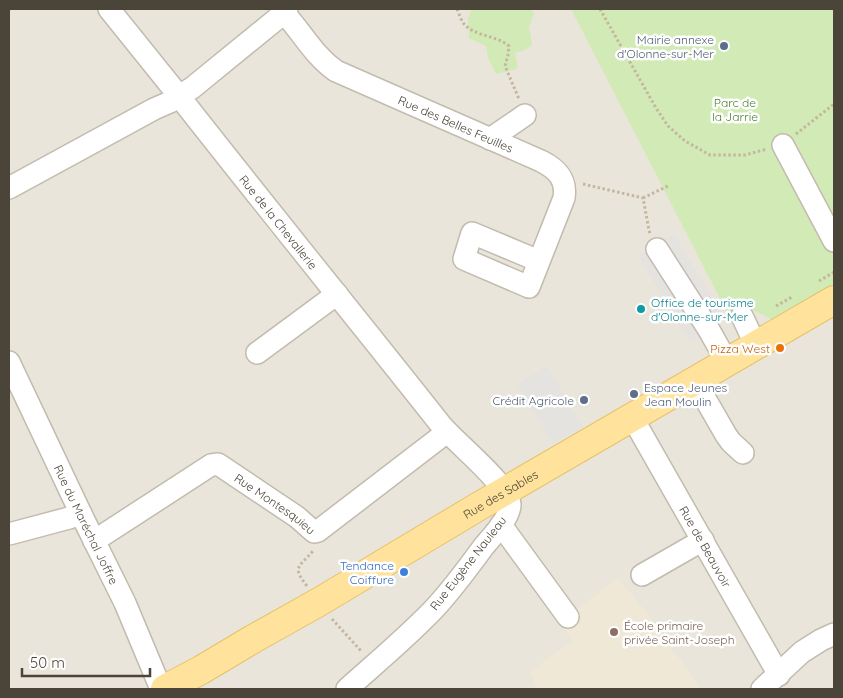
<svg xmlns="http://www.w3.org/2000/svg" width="843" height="698" font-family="Quicksand,sans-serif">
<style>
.residential{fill:#eae5da}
.education{fill:#efe8d6}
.green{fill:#d2eab5}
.parking{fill:#e5e3e0}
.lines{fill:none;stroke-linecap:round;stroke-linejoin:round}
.minor-casing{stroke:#c2bbae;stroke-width:24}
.major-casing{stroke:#e6c16a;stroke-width:30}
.path{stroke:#c4b79f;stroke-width:3;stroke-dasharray:2.5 2.5;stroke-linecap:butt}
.minor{stroke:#fff;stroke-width:21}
.major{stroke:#ffe39c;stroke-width:28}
.service-dot{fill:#5c6f8a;stroke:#fff;stroke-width:2}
.culture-dot{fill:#0f9aa8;stroke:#fff;stroke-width:2}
.food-dot{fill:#e8710a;stroke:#fff;stroke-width:2}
.shop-dot{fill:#3f7fe0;stroke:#fff;stroke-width:2}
.education-dot{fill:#8d6e63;stroke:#fff;stroke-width:2}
.labels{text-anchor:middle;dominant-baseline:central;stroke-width:5;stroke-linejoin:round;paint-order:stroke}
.service-label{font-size:12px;fill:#4e5e75;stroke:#fff;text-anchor:end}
.park-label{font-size:12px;fill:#4a7f2a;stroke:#fff}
.street-label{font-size:12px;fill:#4b4439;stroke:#fff}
.culture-label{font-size:12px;fill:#0d838f;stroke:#fff;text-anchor:start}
.food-label{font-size:12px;fill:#c56008;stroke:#fff;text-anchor:end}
.shop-label{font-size:12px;fill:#366cbe;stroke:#fff;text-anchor:end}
.education-label{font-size:12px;fill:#785e54;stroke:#fff;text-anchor:start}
</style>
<rect width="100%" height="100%" fill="#f6f3ec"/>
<rect class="residential" x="9" y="9" width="825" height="680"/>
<polygon class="education" points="618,578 644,609 701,689 538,689 529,672 573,641 559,623"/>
<g class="green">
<polygon points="472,9 531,9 534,14 529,27 531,36 532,45 525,50 515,53 518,68 513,70 496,74 488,58 486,46 469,38 468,18"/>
<polygon points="571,9 834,9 834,284 773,320 753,310 732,322"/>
</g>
<g class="parking">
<polygon points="674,234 725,320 689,341 638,256"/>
<polygon points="547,366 583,427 553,444 517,384"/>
</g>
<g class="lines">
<defs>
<g id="minor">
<polyline points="109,9 179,96 192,88 284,13 287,9"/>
<path id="s1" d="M284 13C302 32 314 56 336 71L541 161C557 169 567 179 564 198L529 287 464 259 472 233 539 261"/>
<polyline points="490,139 525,115"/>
<polyline points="783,145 834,241"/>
<path id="s2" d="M9 188 154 109 170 102 179 96C265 206 354 315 441 425 455 442 509 485 510 504 511 516 492 537 484 546 468 568 452 590 433 610 406 638 376 663 347 689"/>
<polyline points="657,249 709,330 727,362"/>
<polyline points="742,316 756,346"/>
<polyline points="257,353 337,294"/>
<path id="s3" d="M9 362 81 514 125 603 161 689"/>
<polyline points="695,381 726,435 731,442 743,453"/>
<path id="s4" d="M632 417 779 675"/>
<polyline points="501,525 568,617"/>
<polyline points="9,534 69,518 81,514"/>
<path id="s5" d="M94 541 211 465 218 464 297 517 314 532 318 531 447 432"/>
<polyline points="642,575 703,540"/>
<polyline points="762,689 802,652 821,640 834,634"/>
</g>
<g id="major">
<path id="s6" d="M165 689 201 670 253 639 319 602 481 505 834 300"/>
</g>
</defs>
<use href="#minor" class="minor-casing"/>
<use href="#major" class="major-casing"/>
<g class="path">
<path d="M457 9C459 14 461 20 464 24 476 37 496 35 509 46L508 55 505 66 519 99"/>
<polyline points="600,9 656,108 668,126 685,141 710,155 745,155 767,149"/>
<polyline points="796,134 834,104"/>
<polyline points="583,184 643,198 649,230 650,234"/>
<polyline points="643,198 670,185"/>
<polyline points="819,281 834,272"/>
<polyline points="776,306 792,297"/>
<path d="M307 586C292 567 298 568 313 551"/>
<polyline points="332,619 362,652"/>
</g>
<use href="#minor" class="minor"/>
<use href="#major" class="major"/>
</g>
<g class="service-dot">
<circle cx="724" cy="46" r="5"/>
<circle cx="634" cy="394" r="5"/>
<circle cx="584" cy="400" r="5"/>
</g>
<circle class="culture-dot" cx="641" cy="309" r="5"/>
<circle class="food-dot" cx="780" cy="348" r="5"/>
<circle class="shop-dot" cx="404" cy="572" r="5"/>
<circle class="education-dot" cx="614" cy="632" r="5"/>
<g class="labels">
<g class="service-label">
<text x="714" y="39">Mairie annexe<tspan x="714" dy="14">d'Olonne-sur-Mer</tspan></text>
<text x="644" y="387" text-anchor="start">Espace Jeunes<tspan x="644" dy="14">Jean Moulin</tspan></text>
<text x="574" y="400">Crédit Agricole</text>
</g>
<g class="park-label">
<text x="735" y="102">Parc de<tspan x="735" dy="14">la Jarrie</tspan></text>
</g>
<g class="street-label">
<text stroke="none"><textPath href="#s1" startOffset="209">Rue des Belles Feuilles</textPath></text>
<text stroke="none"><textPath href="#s2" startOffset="354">Rue de la Chevallerie</textPath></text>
<text stroke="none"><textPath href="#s6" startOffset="388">Rue des Sables</textPath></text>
<text stroke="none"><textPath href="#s5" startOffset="216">Rue Montesquieu</textPath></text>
<text stroke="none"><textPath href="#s3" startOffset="180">Rue du Maréchal Joffre</textPath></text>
<text stroke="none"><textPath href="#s4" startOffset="149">Rue de Beauvoir</textPath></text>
<text transform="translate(468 563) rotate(-52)">Rue Eugène Nauleau</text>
</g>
<g class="culture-label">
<text x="651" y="302">Office de tourisme<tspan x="651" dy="14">d'Olonne-sur-Mer</tspan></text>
</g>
<g class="food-label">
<text x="770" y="348">Pizza West</text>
</g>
<g class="shop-label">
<text x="394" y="565">Tendance<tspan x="394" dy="14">Coiffure</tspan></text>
</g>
<g class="education-label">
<text x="624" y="625">École primaire<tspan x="624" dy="14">privée Saint-Joseph</tspan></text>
</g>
</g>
<rect width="843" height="698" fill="none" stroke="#4b4439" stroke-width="20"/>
<path d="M22 668v8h128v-8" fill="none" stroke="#4b4439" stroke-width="2.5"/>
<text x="30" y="668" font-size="15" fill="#4b4439" stroke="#ffffff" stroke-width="4" paint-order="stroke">50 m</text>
</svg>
